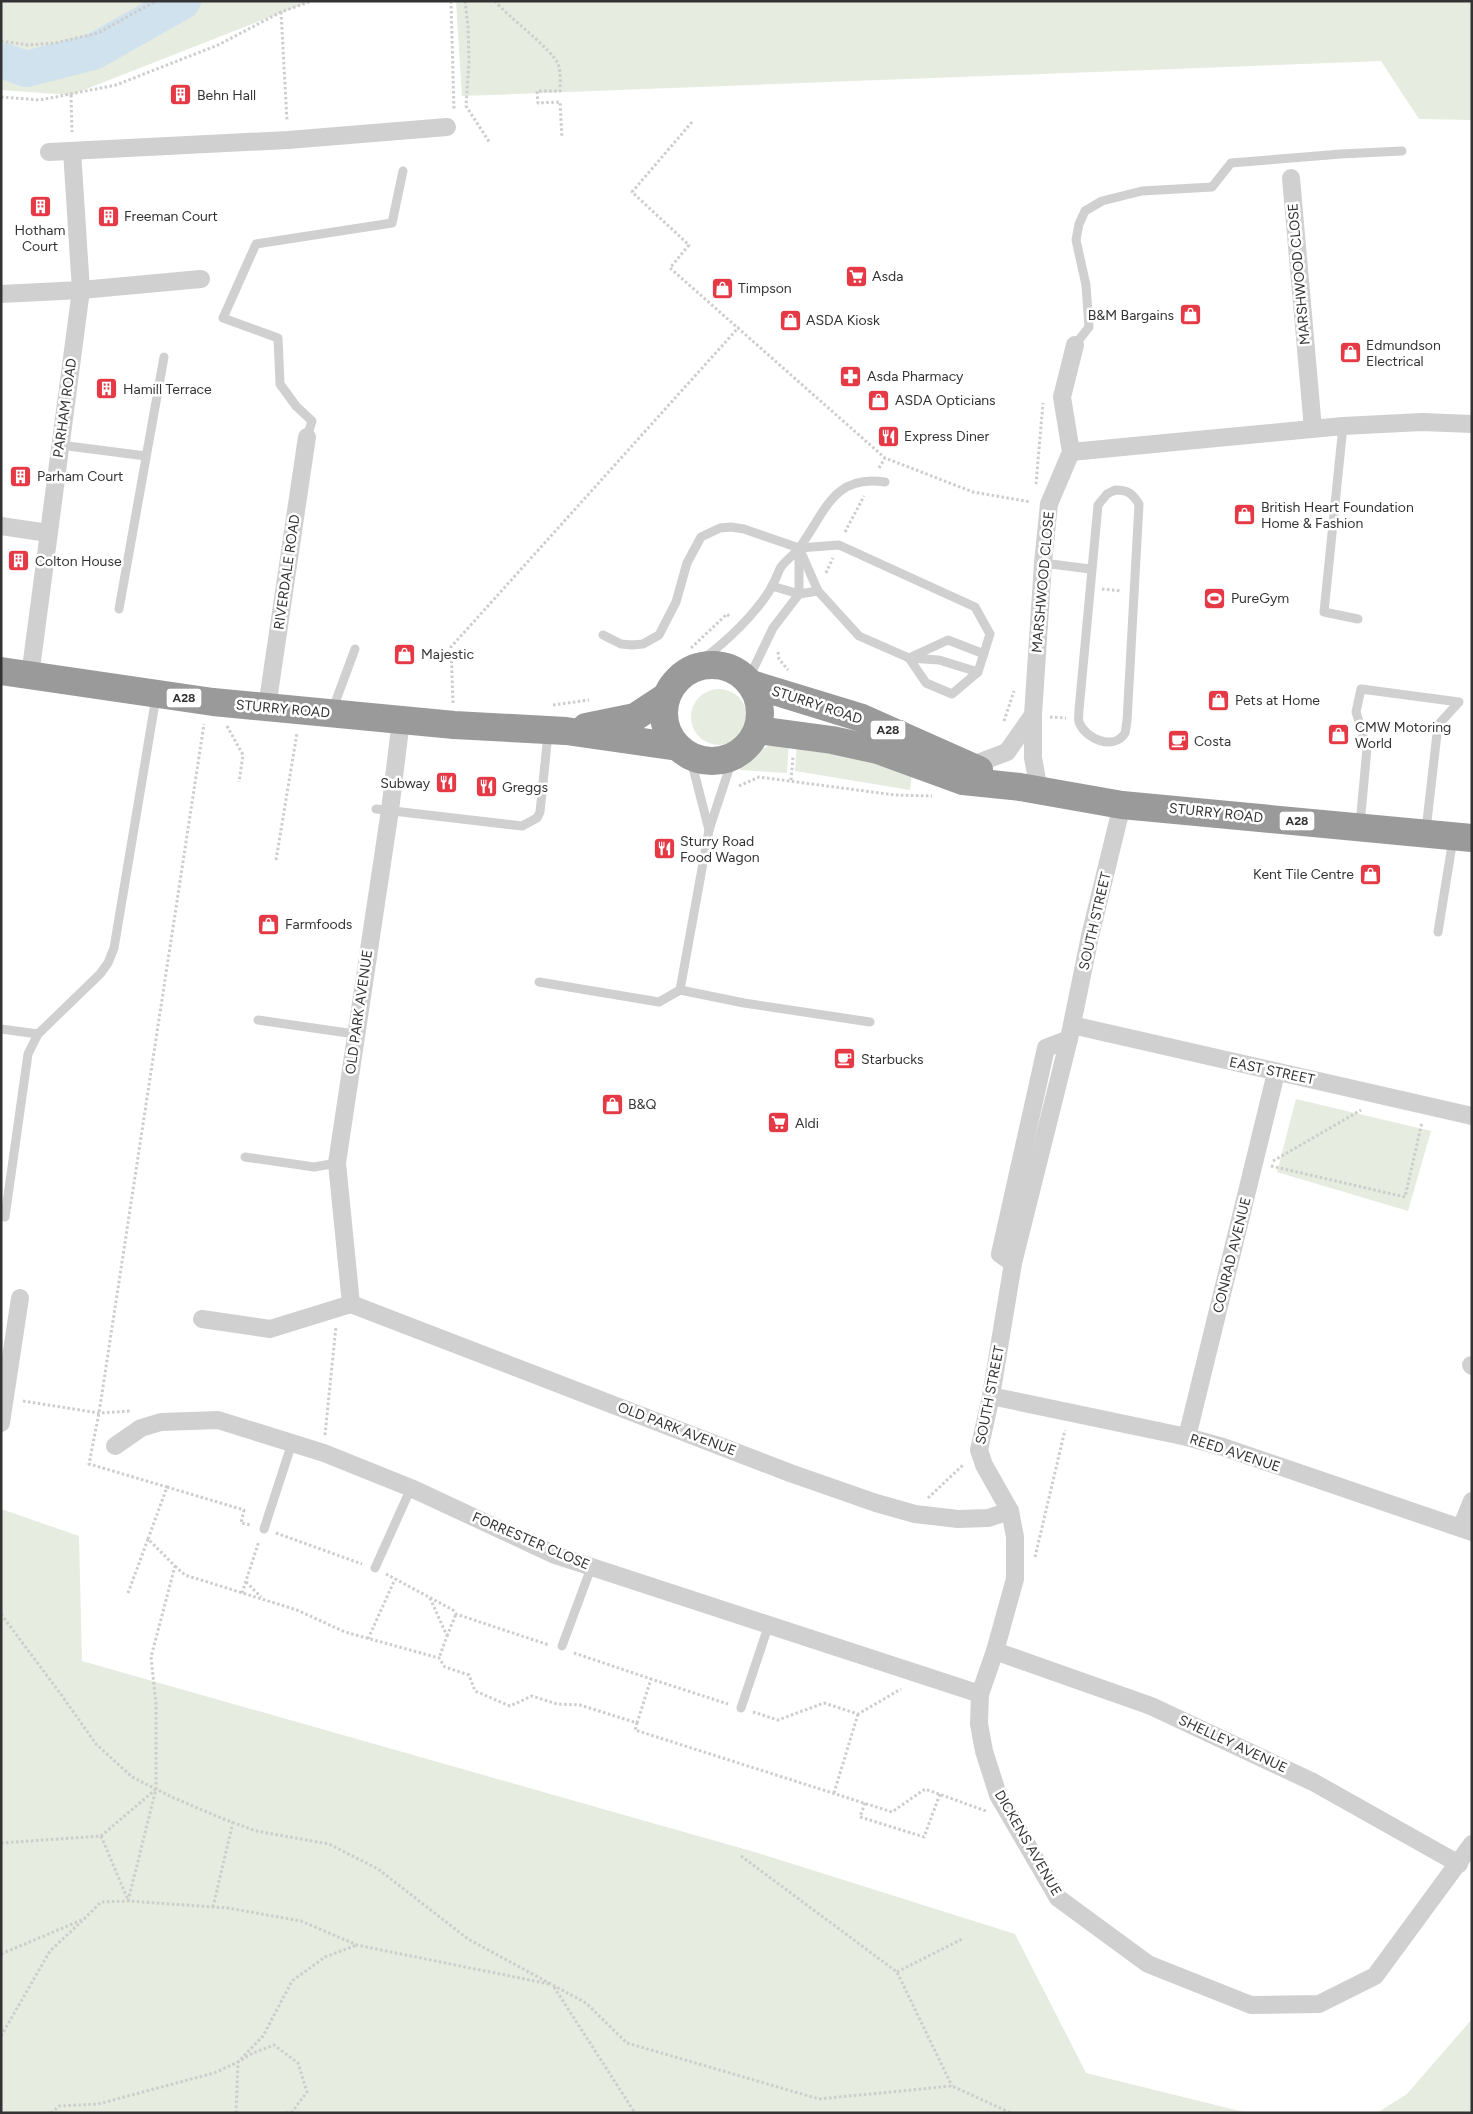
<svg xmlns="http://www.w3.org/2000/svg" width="1473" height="2114" font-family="Figtree,sans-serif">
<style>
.green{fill:#e6ecdf}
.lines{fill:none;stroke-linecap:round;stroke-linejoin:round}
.river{stroke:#cfe2ee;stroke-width:36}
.path{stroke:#cdcdcd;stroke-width:3;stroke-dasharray:2.5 2.5;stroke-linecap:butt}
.lane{stroke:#d0d0d0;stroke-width:9}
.street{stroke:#d0d0d0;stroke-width:18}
.highway{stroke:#9a9a9a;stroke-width:28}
.labels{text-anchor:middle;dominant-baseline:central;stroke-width:5;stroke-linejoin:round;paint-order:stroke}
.shield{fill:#fff;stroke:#707070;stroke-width:1}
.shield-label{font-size:12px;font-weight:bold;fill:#333}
.poi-label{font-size:14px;fill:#333;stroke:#fff;text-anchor:start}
.street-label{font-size:14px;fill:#333;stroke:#fff}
</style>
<rect width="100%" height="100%" fill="#fff"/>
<g class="green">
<polygon points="1,1 311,1 71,95 1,90"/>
<polygon points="456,1 1472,1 1472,120 1419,119 1381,61 462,96"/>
<circle cx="719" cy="717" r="28"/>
<polygon points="797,740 912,774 910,790 795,771"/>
<path d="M789 741 787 773 740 770C750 752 769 743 789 741Z"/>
<polygon points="1296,1099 1431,1131 1408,1211 1277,1172"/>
<polygon points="1,1509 79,1536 82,1661 758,1853 1015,1934 1086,2073 1248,2113 1,2113"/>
<polygon points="1472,2019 1472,2113 1377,2113 1407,2094"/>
</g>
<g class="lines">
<polyline class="river" points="1,60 26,69 93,52 183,1"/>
<g class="path">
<polyline points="451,1 454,111"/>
<polyline points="465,1 468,25 469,62 466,106 490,143"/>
<path d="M495 1C507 16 553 50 558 64 561 71 560 82 560 91H537L538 103 560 102 562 138"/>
<polyline points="281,12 287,121"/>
<polyline points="1,41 28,45 55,43 98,33 156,1"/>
<polyline points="71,95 72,132"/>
<polyline points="1,97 40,100 116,85 218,45 281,12 312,1"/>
<polyline points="692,122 632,192 689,245 670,268 885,458 973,492 1031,502"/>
<polyline points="879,468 885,458"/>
<polyline points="1036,484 1043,403"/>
<polyline points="845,532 864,496"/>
<polyline points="826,573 833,558"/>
<polyline points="1102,589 1121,591"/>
<polyline points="691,648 727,614 731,618"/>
<polyline points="778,652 779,659 788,670"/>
<polyline points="453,703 451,647 739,327"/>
<polyline points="553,705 589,700"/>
<polyline points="1050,717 1066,718"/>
<polyline points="1004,721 1014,691"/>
<polyline points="227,726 243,755 239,782"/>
<polyline points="791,780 793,757"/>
<polyline points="739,786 759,777 895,795 932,796"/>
<polyline points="276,860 297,733"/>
<polyline points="1273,1161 1361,1110"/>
<polyline points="1271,1166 1405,1197 1422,1122"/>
<polyline points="23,1401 99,1413 131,1411"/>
<polyline points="325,1435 336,1326"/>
<polyline points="167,1487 244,1510 241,1523 251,1525"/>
<polyline points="928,1498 964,1464"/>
<polyline points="276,1533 362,1564"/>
<polyline points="1035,1557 1065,1430"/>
<polyline points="175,1566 185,1575 297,1610 345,1632 439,1658 445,1667 469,1675 475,1691 510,1706 532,1696 557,1704 580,1705 637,1723 635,1730 892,1812 925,1789 986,1811"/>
<polyline points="386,1574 453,1610 456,1614 549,1645"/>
<polyline points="246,1582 261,1597"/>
<polyline points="128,1593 148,1539"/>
<polyline points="242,1593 259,1541"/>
<polyline points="430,1598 447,1636 439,1658"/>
<polyline points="1,1614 60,1693 96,1744 132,1777 174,1798 221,1818 256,1831 329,1844 378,1869 468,1939 586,2003 627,2043 819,2099 952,2086 1011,2113"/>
<polyline points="447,1636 456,1614"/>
<polyline points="368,1639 395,1579"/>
<polyline points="574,1653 651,1679"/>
<polyline points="753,1712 778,1720 824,1703 858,1714 901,1689"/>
<polyline points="637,1723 651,1679 728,1704"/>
<polyline points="834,1793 858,1714"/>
<polyline points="865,1803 860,1817 924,1837 940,1794"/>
<polyline points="101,1836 128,1900"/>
<polyline points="1,1843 101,1836 155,1790"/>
<polyline points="741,1856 897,1972 952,2086"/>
<polyline points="128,1901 156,1789 156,1704 151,1657 175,1566 148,1539 167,1487 89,1464 99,1413 204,724"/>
<polyline points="213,1907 233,1822"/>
<polyline points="1,1954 84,1919 101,1902 128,1901 228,1908 301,1921 357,1945 549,1984"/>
<polyline points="897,1972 964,1938"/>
<polyline points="554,1987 635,2113"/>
<polyline points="1,2036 50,1951 82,1921"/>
<polyline points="51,2113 59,2106 98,2104 214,2073 238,2062 263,2036 292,1981 325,1957 357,1945"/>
<polyline points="236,2113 238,2062 253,2053 274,2045 298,2063 307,2092 292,2112 285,2113"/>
</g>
<g class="lane">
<polyline points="1075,345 1089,327 1086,285 1076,240 1079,224 1085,211 1102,201 1142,191 1212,187 1231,163 1341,154 1402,151"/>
<polyline points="1343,426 1324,612 1358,619"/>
<polyline points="307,437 312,421 296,406 280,384 278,338 223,318 256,244 392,223 403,171"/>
<polyline points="60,445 146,456"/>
<path d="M1115 490C1128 490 1132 493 1139 504L1127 721C1126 725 1126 730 1125 733 1114 751 1085 739 1079 722 1078 719 1079 714 1079 710L1098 505 1107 494Z"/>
<polyline points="800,550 818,591"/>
<polyline points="1043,563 1090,569"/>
<polyline points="119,609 164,357"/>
<polyline points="603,635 621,644 632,645 643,644 659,635 676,602 687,563 701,537 720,528 731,527 744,529 799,548 839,545 975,607 990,634 978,672 939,660 909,658 859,636 818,591 799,594 772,586"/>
<polyline points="978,672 952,694 926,683 909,658 948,640 984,654"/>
<path d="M682 675C708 656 735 635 756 609 762 602 769 593 773 584 776 579 778 572 781 567 786 560 794 555 799 548 825 514 832 474 885 482"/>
<polyline points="748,680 773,628 799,594 799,548"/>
<polyline points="332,711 355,649"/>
<polyline points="690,756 709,830"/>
<polyline points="376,809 522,826 537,818 540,812 548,734"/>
<polyline points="1360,825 1367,748 1356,712 1361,689 1459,702 1438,725 1426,830"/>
<polyline points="1438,932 1453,839"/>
<polyline points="539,982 659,1002 680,990 744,1003 870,1022"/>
<polyline points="680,990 709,830 733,757"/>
<polyline points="258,1020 355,1034"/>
<polyline points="1,1029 38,1034"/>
<polyline points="245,1157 314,1167 337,1163"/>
<polyline points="5,1217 28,1054 38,1034 100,974 108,963 114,948 156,697"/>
<polyline points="264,1529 292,1443"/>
<polyline points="375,1568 411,1488"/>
<polyline points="562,1646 591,1568"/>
<polyline points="741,1708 769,1624"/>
</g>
<g class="street">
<polyline points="49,152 288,140 447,127"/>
<polyline points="1291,178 1313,429"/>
<polyline points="1,294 81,290 201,279"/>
<polyline points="1071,452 1343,426 1422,422 1472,424"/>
<polyline points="1,526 48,533"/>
<polyline points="30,676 81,290 72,151"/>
<polyline points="267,707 307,437"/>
<polyline points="401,720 390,810 337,1163 351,1304 790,1473 876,1503 915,1514 958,1519 988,1518 1010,1511"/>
<polyline points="970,766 1007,752 1033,715"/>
<polyline points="1039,790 1033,758 1033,715 1043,563 1049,504 1071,452 1062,397 1075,345"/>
<polyline points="1122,805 1090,936 1069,1039 1013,1263 991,1396 979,1450 984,1465 1010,1511 1015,1537 1015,1579 995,1651 980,1694 979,1724 984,1751 998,1795 1058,1898 1148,1964 1251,2005 1319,2004 1375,1976 1472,1844"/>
<polyline points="1072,1025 1472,1116"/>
<polyline points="1013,1263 1000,1254 1046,1048 1069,1039"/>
<polyline points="202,1319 270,1329 351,1304"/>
<polyline points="1471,1365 1472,1366"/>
<polyline points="991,1396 1187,1437 1223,1447 1472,1532"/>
<polyline points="1,1423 20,1298"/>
<polyline points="1187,1437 1276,1073"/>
<polyline points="115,1446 141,1428 161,1422 218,1420 324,1453 411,1488 555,1555 980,1694"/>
<polyline points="1461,1528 1472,1501"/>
<polyline points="995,1651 1151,1706 1313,1782 1459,1864"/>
</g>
<g class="highway">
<circle cx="712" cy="713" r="48"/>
<polyline points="1,671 213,702 454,725 566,731 678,747"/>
<polyline points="751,684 862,718 979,770"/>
<polyline points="586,727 635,717 667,696"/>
<polyline points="758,730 832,740 878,750 963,781 1020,787 1122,805 1472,838"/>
</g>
</g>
<defs>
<symbol id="building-square" viewBox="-11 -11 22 22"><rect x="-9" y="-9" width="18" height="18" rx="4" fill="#e63946" stroke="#fff"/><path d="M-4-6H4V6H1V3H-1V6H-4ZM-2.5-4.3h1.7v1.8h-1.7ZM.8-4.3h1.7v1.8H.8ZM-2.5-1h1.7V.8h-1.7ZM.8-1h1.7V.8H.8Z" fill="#fff"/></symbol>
<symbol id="supermarket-square" viewBox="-11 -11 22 22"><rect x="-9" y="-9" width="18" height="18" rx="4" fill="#e63946" stroke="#fff"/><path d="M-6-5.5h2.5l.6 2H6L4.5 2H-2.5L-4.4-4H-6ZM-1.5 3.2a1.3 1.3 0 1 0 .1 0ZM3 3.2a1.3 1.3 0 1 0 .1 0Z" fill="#fff"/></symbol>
<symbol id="shop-square" viewBox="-11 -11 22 22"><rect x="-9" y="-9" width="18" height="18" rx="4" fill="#e63946" stroke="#fff"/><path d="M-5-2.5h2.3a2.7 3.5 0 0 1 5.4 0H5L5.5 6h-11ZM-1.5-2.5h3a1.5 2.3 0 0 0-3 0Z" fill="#fff"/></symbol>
<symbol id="pharmacy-square" viewBox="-11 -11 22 22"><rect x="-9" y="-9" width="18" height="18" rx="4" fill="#e63946" stroke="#fff"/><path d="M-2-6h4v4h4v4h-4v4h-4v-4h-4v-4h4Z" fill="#fff"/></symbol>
<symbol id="restaurant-square" viewBox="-11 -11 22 22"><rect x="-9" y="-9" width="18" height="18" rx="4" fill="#e63946" stroke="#fff"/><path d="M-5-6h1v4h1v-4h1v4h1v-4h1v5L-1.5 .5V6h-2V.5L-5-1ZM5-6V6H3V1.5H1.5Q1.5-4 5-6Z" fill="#fff"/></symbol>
<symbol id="stadium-square" viewBox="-11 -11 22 22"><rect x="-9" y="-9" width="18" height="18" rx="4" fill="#e63946" stroke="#fff"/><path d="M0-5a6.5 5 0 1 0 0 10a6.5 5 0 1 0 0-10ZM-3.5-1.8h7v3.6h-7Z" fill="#fff"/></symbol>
<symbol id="cafe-square" viewBox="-11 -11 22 22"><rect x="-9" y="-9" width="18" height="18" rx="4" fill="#e63946" stroke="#fff"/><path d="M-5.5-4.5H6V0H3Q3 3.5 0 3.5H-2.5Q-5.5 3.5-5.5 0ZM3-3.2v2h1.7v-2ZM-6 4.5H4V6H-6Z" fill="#fff"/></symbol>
</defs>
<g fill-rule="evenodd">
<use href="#building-square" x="168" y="82" width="25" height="25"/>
<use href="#building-square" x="28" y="194" width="25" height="25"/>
<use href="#building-square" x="96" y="204" width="25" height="25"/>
<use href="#supermarket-square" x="844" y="264" width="25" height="25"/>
<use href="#shop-square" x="710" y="276" width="25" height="25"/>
<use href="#shop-square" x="1178" y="302" width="25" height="25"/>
<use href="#shop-square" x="778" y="308" width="25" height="25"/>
<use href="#shop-square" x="1338" y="340" width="25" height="25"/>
<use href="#pharmacy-square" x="838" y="364" width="25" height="25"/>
<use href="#building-square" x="94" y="376" width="25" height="25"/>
<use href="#shop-square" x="866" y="388" width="25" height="25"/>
<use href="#restaurant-square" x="876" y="424" width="25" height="25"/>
<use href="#building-square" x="8" y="464" width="25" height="25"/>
<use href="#shop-square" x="1232" y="502" width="25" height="25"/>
<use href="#building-square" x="6" y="548" width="25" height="25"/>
<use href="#stadium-square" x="1202" y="586" width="25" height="25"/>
<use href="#shop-square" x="392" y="642" width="25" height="25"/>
<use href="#shop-square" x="1206" y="688" width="25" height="25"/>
<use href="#shop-square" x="1326" y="722" width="25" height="25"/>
<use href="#cafe-square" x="1166" y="728" width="25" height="25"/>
<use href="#restaurant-square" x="434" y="770" width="25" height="25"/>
<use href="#restaurant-square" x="474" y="774" width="25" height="25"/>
<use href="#restaurant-square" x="652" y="836" width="25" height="25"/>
<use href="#shop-square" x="1358" y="862" width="25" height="25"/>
<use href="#shop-square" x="256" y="912" width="25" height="25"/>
<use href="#cafe-square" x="832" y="1046" width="25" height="25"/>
<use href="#shop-square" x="600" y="1092" width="25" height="25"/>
<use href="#supermarket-square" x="766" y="1110" width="25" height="25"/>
</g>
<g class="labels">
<g class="shield">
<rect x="166.5" y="688.5" width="35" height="19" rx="4"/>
<rect x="870.5" y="720.5" width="35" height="19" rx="4"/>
<rect x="1279.5" y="811.5" width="35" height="19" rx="4"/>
</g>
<g class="shield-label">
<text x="184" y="698">A28</text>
<text x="888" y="730">A28</text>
<text x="1297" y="821">A28</text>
</g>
<g class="poi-label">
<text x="197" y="95">Behn Hall</text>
<text x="124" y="216">Freeman Court</text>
<text x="40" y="230" text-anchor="middle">Hotham<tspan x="40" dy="16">Court</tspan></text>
<text x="872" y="276">Asda</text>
<text x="738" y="288">Timpson</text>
<text x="1174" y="315" text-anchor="end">B&amp;M Bargains</text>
<text x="806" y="320">ASDA Kiosk</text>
<text x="1366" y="345">Edmundson<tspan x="1366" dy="16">Electrical</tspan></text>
<text x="867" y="376">Asda Pharmacy</text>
<text x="123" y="389">Hamill Terrace</text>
<text x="895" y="400">ASDA Opticians</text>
<text x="904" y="436">Express Diner</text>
<text x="37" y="476">Parham Court</text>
<text x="1261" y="507">British Heart Foundation<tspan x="1261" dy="16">Home &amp; Fashion</tspan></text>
<text x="35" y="561">Colton House</text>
<text x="1231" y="598">PureGym</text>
<text x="421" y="654">Majestic</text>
<text x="1235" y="700">Pets at Home</text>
<text x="1355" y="727">CMW Motoring<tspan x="1355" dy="16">World</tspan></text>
<text x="1194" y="741">Costa</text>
<text x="430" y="783" text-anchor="end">Subway</text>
<text x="502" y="787">Greggs</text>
<text x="680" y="841">Sturry Road<tspan x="680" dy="16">Food Wagon</tspan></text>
<text x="1354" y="874" text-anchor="end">Kent Tile Centre</text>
<text x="285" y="924">Farmfoods</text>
<text x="861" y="1059">Starbucks</text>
<text x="628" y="1104">B&amp;Q</text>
<text x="795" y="1123">Aldi</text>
</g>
<g class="street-label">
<text transform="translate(1299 274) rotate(-95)">MARSHWOOD CLOSE</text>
<text transform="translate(65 408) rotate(-82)">PARHAM ROAD</text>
<text transform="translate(287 572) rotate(-82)">RIVERDALE ROAD</text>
<text transform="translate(1043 582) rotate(-85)">MARSHWOOD CLOSE</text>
<text transform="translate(817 705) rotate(18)">STURRY ROAD</text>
<text transform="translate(283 709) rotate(5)">STURRY ROAD</text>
<text transform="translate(1216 813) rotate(6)">STURRY ROAD</text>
<text transform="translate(1095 921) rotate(-77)">SOUTH STREET</text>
<text transform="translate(359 1012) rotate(-82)">OLD PARK AVENUE</text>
<text transform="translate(1272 1071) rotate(12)">EAST STREET</text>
<text transform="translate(1232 1255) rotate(-76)">CONRAD AVENUE</text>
<text transform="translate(990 1395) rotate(-79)">SOUTH STREET</text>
<text transform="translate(677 1429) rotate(21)">OLD PARK AVENUE</text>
<text transform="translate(1235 1453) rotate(18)">REED AVENUE</text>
<text transform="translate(531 1541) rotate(23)">FORRESTER CLOSE</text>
<text transform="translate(1233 1744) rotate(25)">SHELLEY AVENUE</text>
<text transform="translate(1028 1843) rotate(60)">DICKENS AVENUE</text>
</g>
</g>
<rect width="1473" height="2114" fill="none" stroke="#333333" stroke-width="5"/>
</svg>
